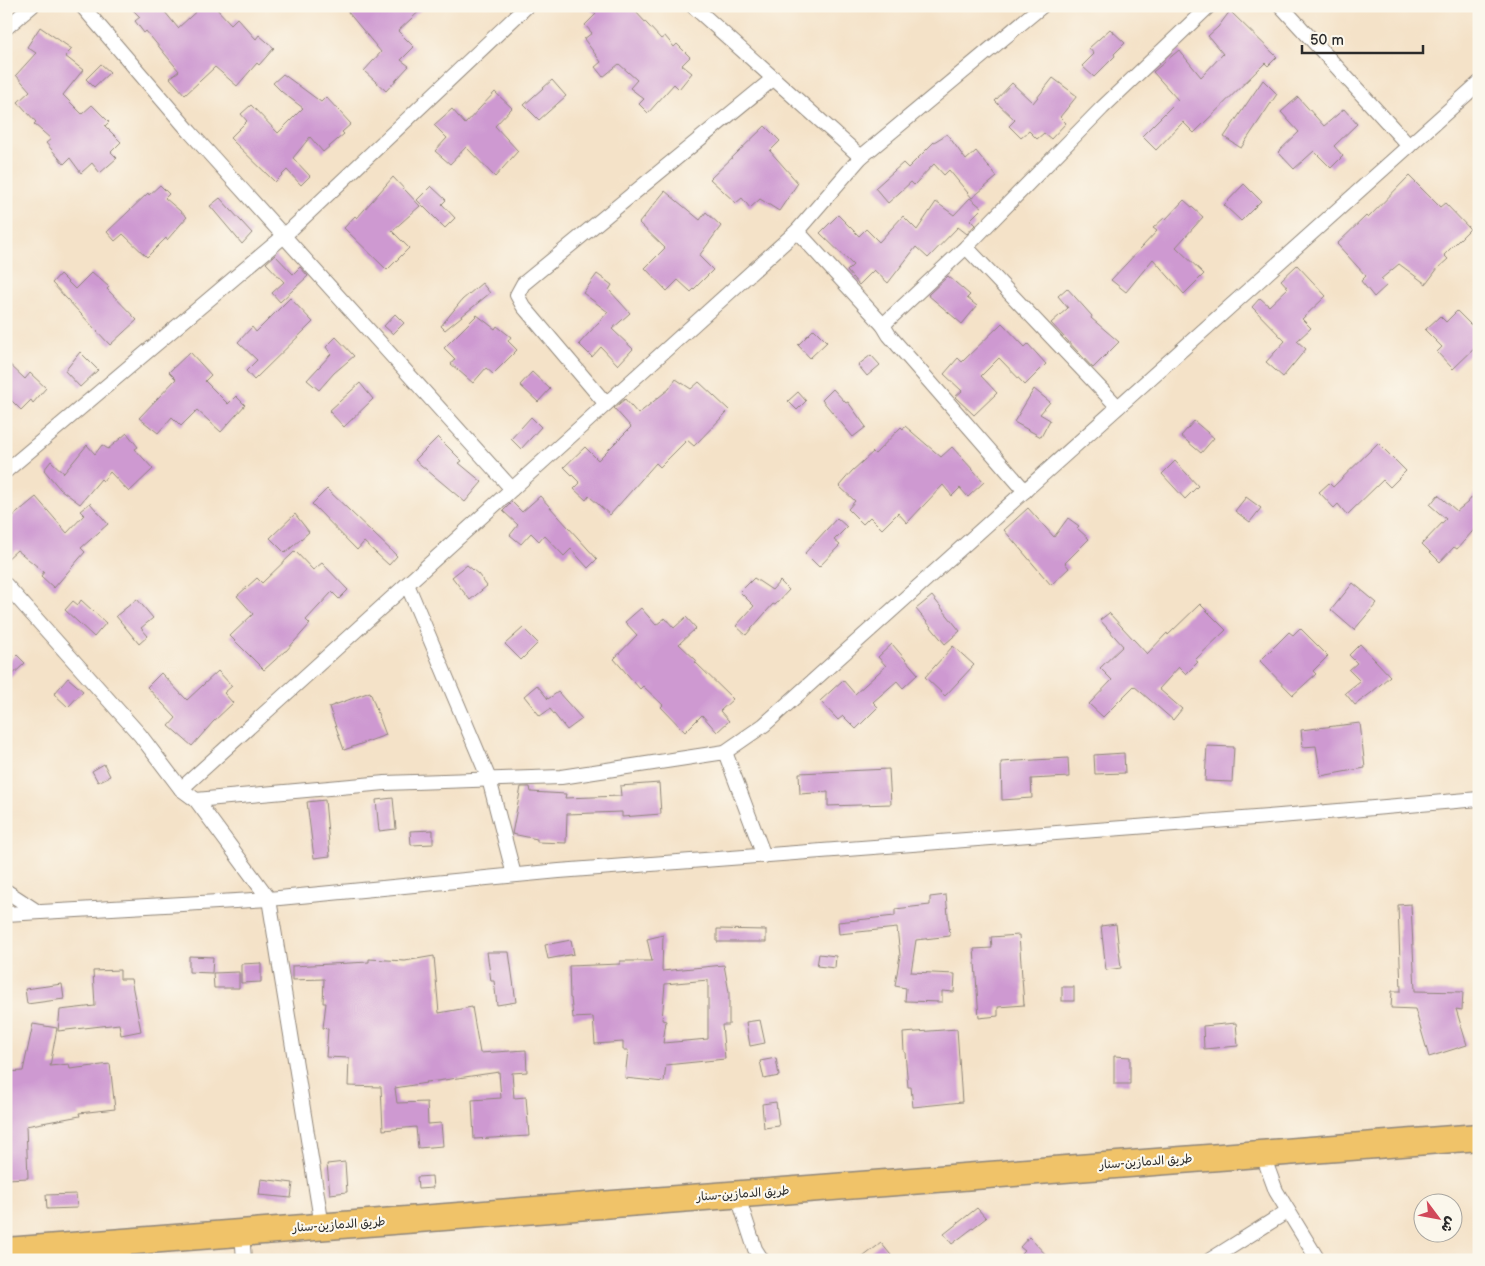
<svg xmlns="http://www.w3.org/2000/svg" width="1485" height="1266" font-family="'Balsamiq Sans','Playpen Sans Arabic',sans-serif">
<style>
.building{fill:#ce99d1;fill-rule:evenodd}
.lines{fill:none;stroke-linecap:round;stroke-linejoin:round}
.street-casing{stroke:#90867a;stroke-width:16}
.highway-casing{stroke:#90867a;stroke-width:29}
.street{stroke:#fff;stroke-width:14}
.highway{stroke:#f0c369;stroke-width:26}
.labels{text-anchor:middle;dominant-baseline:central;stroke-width:4.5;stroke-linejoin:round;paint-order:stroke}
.street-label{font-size:12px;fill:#2b2b2b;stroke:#fbf7ec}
</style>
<rect width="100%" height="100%" fill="#fbf7ec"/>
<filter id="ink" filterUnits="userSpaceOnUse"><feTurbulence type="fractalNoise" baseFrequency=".02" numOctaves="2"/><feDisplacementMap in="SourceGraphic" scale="10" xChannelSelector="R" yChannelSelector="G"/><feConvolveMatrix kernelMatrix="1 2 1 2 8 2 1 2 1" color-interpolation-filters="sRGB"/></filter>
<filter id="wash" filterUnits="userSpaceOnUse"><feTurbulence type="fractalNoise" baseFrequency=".0096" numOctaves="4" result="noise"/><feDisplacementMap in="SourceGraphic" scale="20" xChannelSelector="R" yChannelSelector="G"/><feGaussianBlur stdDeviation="1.12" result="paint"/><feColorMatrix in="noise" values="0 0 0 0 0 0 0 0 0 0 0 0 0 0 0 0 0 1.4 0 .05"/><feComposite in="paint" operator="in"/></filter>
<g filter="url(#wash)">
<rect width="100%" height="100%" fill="#f4e2c8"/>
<g id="blocks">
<g class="building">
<polygon points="129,6 160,6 178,28 202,6 214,6 231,24 237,18 256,39 259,35 274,48 259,65 257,63 237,86 215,67 185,95 170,78 179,71 146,31 144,33 135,21 140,17"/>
<polygon points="343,6 425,6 398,31 414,47 401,60 409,66 386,91 364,71 381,52"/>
<polygon points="585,6 634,6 634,10 661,39 665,36 674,47 677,44 690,57 682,65 692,73 679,89 674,84 648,113 639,104 644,99 630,88 637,80 619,64 603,77 595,67 601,62 584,39 592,33 585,25 596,14"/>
<polygon points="1230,11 1277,57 1268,66 1265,63 1194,133 1183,122 1156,150 1142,136 1178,100 1153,72 1179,50 1201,77 1223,54 1208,36 1218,27"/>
<polygon points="40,27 72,49 65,56 83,70 63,95 82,114 92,105 109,122 105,126 121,142 111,152 117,158 100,173 92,163 81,173 70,158 64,164 46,143 51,139 34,124 36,122 18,102 30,91 16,75 36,53 27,47"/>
<polygon points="1110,29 1125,43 1114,54 1115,56 1094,77 1082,66 1094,54 1089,48"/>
<polygon points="101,64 110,72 94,87 86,79"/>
<polygon points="283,74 321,102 326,97 351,124 342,132 344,134 323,152 310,137 293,158 310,176 301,185 287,170 275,182 230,138 247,121 241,114 251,105 278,133 303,108 282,92 273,83"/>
<polygon points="1053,78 1077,96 1060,117 1066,123 1051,139 1044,133 1037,139 1029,131 1021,138 1009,126 1015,120 995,101 1012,83 1033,103"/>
<polygon points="552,80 566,96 539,120 524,105"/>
<polygon points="1263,80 1277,94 1241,148 1224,137"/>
<polygon points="495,92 512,108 495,126 518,151 495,177 466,147 450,164 435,151 447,138 434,125 452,109 465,124"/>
<polygon points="1298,97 1324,126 1344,109 1357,124 1334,146 1343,156 1331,168 1314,151 1294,169 1278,152 1299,132 1281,112"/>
<polygon points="765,126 780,141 770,151 798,183 779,211 760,199 750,208 742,198 736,203 710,179"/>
<polygon points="947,134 966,160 976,151 997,177 972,198 949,170 944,175 934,164 914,185 911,182 888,203 875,188 903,163 908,168 934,142"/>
<polygon points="1409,176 1440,207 1445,203 1470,229 1444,255 1448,259 1438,268 1426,284 1399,264 1381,279 1387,285 1374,297 1361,281 1366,276 1337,244 1366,216 1368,218"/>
<polygon points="393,177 420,206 392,231 409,248 387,270 344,228 355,216 357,218"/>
<polygon points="1244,184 1261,201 1241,221 1224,205"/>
<polygon points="160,185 169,194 165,198 187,217 167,240 166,238 147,257 123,234 115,241 107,232 148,193 149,195"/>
<polygon points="431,186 446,200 442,204 455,218 445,228 417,200"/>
<polygon points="665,191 700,220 706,212 721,226 699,256 713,270 691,292 678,280 667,291 645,268 665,248 639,223"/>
<polygon points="220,198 252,233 242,244 210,206"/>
<polygon points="970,198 982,208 970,220 975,225 967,234 958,227 928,258 916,247 888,283 874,270 859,285 847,271 853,265 820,233 838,215 859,236 866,229 879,242 903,216 917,230 936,202 954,215"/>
<polygon points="1184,200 1203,217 1176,247 1204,274 1184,294 1153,259 1126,292 1111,280 1157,231 1153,228 1164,218 1165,220"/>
<polygon points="275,255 293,274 300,267 308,276 280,302 272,293 284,282 266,263"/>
<polygon points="1297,265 1326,296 1302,319 1311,328 1297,341 1306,349 1283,377 1266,362 1285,341 1252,307 1260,298 1269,306 1288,288 1281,280"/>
<polygon points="92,272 109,287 107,289 137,320 110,345 52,283 60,274 75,289"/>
<polygon points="597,274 612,285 609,290 630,313 612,329 633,349 618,365 601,347 592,357 579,344 608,312 583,293"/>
<polygon points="948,276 970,295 967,298 977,306 962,324 928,295"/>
<polygon points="482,283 490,293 445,330 441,326 462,300"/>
<polygon points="1067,288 1092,316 1091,318 1119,342 1093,368 1051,323 1068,308 1058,296"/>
<polygon points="290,298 313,322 254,380 246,371 257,360 238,342 252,327 256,332"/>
<polygon points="1457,311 1479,333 1479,344 1453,369 1437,352 1442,347 1425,330 1440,316 1446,322"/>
<polygon points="395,314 404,323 393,334 384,326"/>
<polygon points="477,315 495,329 497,326 511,337 508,341 517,350 493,374 486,368 473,383 451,364 455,359 444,348"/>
<polygon points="1002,323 1025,347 1028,344 1046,364 1025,385 999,358 981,376 997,393 974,415 955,397 962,391 944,374 958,358 962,362"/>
<polygon points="814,329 827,342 810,358 798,345"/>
<polygon points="336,337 354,356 334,373 319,390 307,380 331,354 326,347"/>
<polygon points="80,352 98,370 80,387 65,371"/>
<polygon points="190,352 211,375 205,381 228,404 236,396 245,405 221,432 197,410 181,426 172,417 158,433 139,418 176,379 169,372"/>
<polygon points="871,355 880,365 867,376 858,365"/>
<polygon points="6,361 25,379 30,373 46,388 33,403 31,400 21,410 6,395"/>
<polygon points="532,372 550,389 538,402 520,385"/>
<polygon points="676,379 691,389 699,382 729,410 694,446 687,440 660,467 656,463 610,515 589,496 586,500 574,489 580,483 564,467 585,447 598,460 631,427 614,408 625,399 638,414 669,389"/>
<polygon points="360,383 373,399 344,427 329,411"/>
<polygon points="833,389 846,403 848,402 866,427 853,437 822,400"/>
<polygon points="1034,389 1050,402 1040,414 1050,420 1041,437 1014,422"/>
<polygon points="798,392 806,401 797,410 788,401"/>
<polygon points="531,417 541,427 521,449 511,439"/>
<polygon points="1194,421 1214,438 1201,453 1181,436"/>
<polygon points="905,426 941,457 952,447 984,482 968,497 960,488 952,496 943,485 907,523 898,513 882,529 870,517 863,524 848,509 855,501 839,486 852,471 873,452 875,454 901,427 903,429"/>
<polygon points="127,433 138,447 135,449 153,469 129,492 110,472 103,481 101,479 80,504 60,489 44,470 51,461 64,473 87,445 95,454 102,445 108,449"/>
<polygon points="438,437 462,461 459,463 482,482 465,502 415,460"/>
<polygon points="1378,443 1406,471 1390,487 1383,480 1347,515 1338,504 1334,508 1319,492 1329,483 1333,487"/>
<polygon points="1175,461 1198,486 1185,499 1162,474"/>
<polygon points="327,489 397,556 389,565 364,542 357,550 312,504"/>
<polygon points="1479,489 1479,524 1457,549 1454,547 1440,562 1422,544 1446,519 1430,505 1438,495 1457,511 1467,503"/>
<polygon points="540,496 597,559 588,568 571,549 564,556 544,535 539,541 531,533 521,544 510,535 518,525 503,511 512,502 522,512"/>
<polygon points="36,497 67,533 84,515 80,511 90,503 108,524 81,548 85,552 54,588 41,576 44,572 17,550 6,560 6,522"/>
<polygon points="1246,497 1261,508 1250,522 1235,511"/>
<polygon points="1028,508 1054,537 1068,518 1079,526 1077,528 1089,539 1065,563 1069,568 1051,585 1004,530"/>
<polygon points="295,514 309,532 285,553 270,538"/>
<polygon points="837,518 847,527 834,540 840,545 819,567 805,553"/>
<polygon points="295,551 313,570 322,563 348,590 339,599 332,592 306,620 310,624 286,651 285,651 264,670 230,636 253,614 237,596 257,578 262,583"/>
<polygon points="467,565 478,574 487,586 470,600 452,577"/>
<polygon points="754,578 772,590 780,581 789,590 775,605 773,604 746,635 736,626 754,606 740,592"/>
<polygon points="1353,583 1377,603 1354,630 1331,610"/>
<polygon points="932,596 960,631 945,644 916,609"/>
<polygon points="137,599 153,618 141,628 148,636 139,644 116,616"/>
<polygon points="81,600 106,623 94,637 65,610 73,601 78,605"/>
<polygon points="1200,604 1226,630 1195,660 1198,662 1186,674 1179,667 1159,689 1182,709 1173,720 1134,686 1103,717 1089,704 1112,680 1100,668 1123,646 1100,620 1109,613 1147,654 1167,633 1168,635"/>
<polygon points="641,608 656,625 665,618 674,628 686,617 696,628 679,644 697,661 695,662 733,699 720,711 729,721 717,732 702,715 685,732 661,707 663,705 643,686 640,689 614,659 637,635 625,622"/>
<polygon points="523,628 538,643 521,660 505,644"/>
<polygon points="1300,628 1328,656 1313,671 1316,674 1293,695 1260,661 1289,632 1293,635"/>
<polygon points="892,644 918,674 903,688 897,681 873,702 878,707 856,729 843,716 838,720 820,701 843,680 855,694 886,666 878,657"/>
<polygon points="1360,644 1390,676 1371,693 1355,705 1345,693 1360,681 1349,670 1357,663 1349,655"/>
<polygon points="953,646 974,665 945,696 925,677"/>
<polygon points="16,654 25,663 6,681 6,664"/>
<polygon points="218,671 232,686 224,693 233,703 213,722 192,746 169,726 176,718 147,687 161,673 187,700"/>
<polygon points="68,678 83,691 68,707 54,694"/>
<polygon points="537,685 548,699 558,692 582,719 567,730 550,709 540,716 524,696"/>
<polygon points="370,692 386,735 344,750 329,707"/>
<polygon points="1360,723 1365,768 1321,776 1316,746 1303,747 1301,730"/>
<polygon points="1207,746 1234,747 1232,782 1205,781"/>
<polygon points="1124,753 1125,773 1095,774 1094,755"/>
<polygon points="1068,758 1069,777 1031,779 1032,798 1002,800 1001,762"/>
<polygon points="104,764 110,776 98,782 92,771"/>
<polygon points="889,769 891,804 828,806 828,792 800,794 799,773"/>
<polygon points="659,783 661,814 622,817 622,812 567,814 566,843 537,842 537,839 512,834 521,787 530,787 531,792 566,794 565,798 621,796 620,786"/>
<polygon points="393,798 396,829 379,831 376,800"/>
<polygon points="325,800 330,856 314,858 307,802"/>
<polygon points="433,830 433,844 411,845 410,831"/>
<polygon points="946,895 950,936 916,940 911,972 955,974 954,992 942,991 942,1002 905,1001 906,988 895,986 900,955 897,928 839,934 838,922 895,916 895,909 930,905 930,897"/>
<polygon points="1411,904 1415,991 1463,992 1462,1010 1456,1009 1467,1045 1429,1057 1415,1009 1391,1008 1392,991 1401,991 1398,905"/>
<polygon points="1116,924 1121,968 1106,970 1101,926"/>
<polygon points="717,929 766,930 766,942 717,942"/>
<path d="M663 935 662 971 724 965 729 992V1025H722L725 1059 666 1065 664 1082 625 1078 628 1050H623V1042L595 1044 593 1017 573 1018 571 998H570L569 966 620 964V961H652L647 939ZM708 980V1039L663 1043 666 1021 662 1020 665 984Z"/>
<polygon points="1019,935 1024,1005 998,1007 998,1016 979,1018 974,949 992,948 991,937"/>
<polygon points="571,940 574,954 548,959 545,945"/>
<polygon points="487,952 509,952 516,1002 497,1005 494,981 491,981"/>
<polygon points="819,954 836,956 835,968 817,966"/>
<polygon points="189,956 213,957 212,973 189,972"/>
<polygon points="434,956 439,1013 472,1007 480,1053 526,1050 527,1072 512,1073 514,1098 526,1097 529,1136 474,1139 472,1100 501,1098 499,1072 437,1081 425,1082 426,1083 395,1088 397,1103 427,1102 428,1124 441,1123 443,1146 418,1148 416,1127 383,1130 381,1087 348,1086 349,1058 326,1057 328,1029 323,1028 326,1003 323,1003 324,979 292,980 292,966 369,962 369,959 405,961"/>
<polygon points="261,963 261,982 241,983 241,964"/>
<polygon points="120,970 120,979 131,979 141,1031 121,1035 119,1024 58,1031 60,1010 95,1006 93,971"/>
<polygon points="239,972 239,988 214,988 213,973"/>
<polygon points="62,984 64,999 27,1004 25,989"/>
<rect x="1062" y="987" width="12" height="14"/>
<polygon points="760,1020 765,1043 750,1046 746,1022"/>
<polygon points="1236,1023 1238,1046 1204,1049 1203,1026"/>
<polygon points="33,1024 57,1028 50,1066 69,1064 70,1069 110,1064 115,1109 79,1113 80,1116 26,1126 28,1178 6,1179 6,1072 23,1071"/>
<polygon points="957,1029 962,1102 913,1107 911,1087 908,1087 905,1052 904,1052 903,1033"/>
<polygon points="1114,1056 1130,1057 1130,1084 1114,1084"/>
<polygon points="776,1058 779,1076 764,1079 760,1061"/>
<polygon points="776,1102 779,1126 764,1128 762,1104"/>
<polygon points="345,1162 347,1192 330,1194 327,1164"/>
<polygon points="432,1176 433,1188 418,1189 417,1177"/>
<polygon points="261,1179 293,1183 291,1198 259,1195"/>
<polygon points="76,1194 77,1208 47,1209 46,1195"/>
<polygon points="977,1208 986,1218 952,1244 944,1234"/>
<polygon points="1029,1237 1051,1260 1016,1260 1025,1251 1020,1247"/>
<polygon points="881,1243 895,1260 859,1260"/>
</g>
</g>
</g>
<g filter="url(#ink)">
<use href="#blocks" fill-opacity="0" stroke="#90867a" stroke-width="1"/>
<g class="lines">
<defs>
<g id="street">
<polyline points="82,6 190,132 512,489"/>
<polyline points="693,6 861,157"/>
<polyline points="1281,6 1409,146"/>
<polyline points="6,28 32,6"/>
<polyline points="797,231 883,325"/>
<polyline points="966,247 1118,407"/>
<polyline points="606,404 523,306 517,295 523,284 774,78"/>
<polyline points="6,471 284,236 527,6"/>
<polyline points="1025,491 889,335 883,325 966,247 1102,108 1209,6"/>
<polyline points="407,584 489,779 514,875"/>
<polyline points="6,585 140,735 181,789 196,800 269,899 322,1226"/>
<polyline points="725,752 764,856"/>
<polyline points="181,789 797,231 861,157 1042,6"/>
<polyline points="196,800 385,783 561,777 725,752 764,725 1479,83"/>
<polyline points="6,891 38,912"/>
<polyline points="6,914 269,899 559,871 1280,816 1479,799"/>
<polyline points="1262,1153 1276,1191 1318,1260"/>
<polyline points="737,1194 755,1249 762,1260"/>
<polyline points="242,1232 244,1260"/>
<polyline points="1210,1260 1288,1211"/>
</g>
<polyline id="highway" points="6,1251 1479,1137"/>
</defs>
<use href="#street" class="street-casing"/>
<use href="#highway" class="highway-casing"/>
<use href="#street" class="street"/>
<use href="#highway" class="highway"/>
</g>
</g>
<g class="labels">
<g class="street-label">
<text transform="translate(1146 1162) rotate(-4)">طريق الدمازين-سنار</text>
<text transform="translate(743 1194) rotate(-4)">طريق الدمازين-سنار</text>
<text transform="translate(339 1225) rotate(-4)">طريق الدمازين-سنار</text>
</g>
</g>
<rect width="1485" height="1266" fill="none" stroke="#fbf7ec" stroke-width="25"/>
<g transform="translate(1438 1218) rotate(122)"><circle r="24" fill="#fbf7ec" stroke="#a8a59f"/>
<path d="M0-4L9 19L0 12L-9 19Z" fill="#d1495b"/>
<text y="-8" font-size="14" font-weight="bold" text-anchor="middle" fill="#2b2b2b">ش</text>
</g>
<path d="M1302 45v8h121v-8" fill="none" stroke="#2b2b2b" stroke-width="2.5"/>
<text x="1310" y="45" font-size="15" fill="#2b2b2b" stroke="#fbf7ec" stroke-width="4" paint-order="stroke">50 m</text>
</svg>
